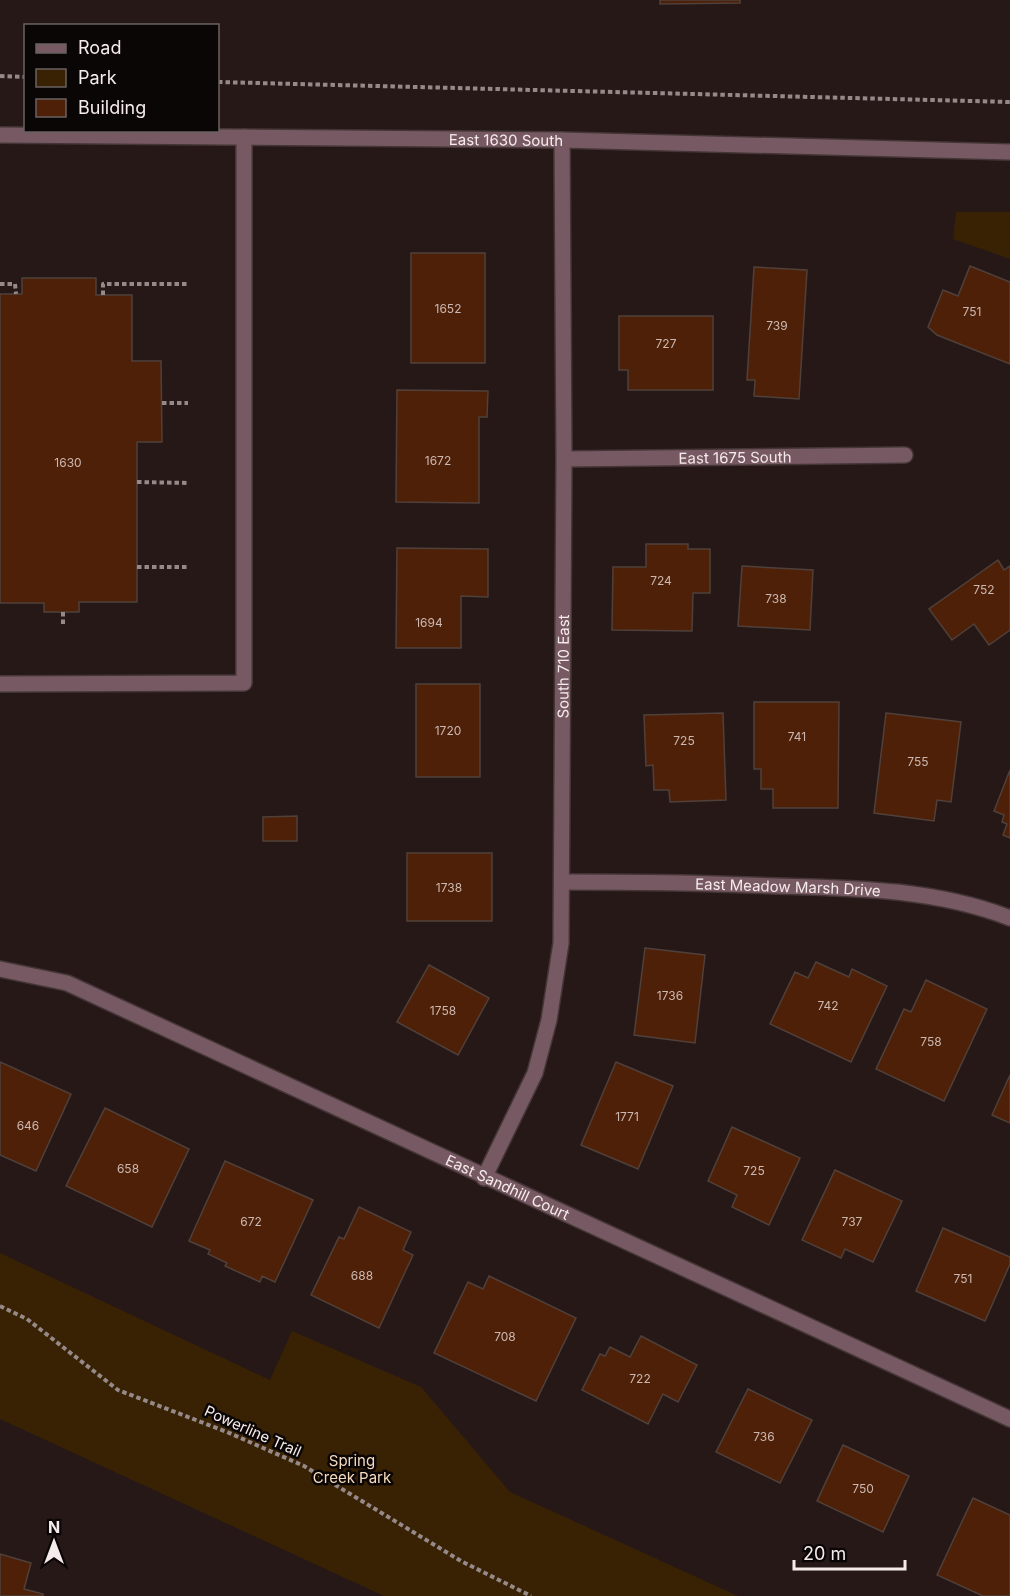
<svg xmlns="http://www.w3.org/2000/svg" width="1010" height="1596" font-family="Inter,sans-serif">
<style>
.green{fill:#382203}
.building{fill:#4f2008;stroke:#4f403a;stroke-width:1.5}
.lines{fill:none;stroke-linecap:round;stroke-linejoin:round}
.service-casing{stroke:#443636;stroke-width:18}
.minor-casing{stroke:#443636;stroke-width:18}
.tertiary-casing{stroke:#443636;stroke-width:18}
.path{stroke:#968989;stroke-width:4;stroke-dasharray:4.5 3;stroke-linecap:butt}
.service{stroke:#775964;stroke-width:15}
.minor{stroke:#775964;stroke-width:15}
.tertiary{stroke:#775964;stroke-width:15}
.labels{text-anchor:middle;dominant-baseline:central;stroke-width:5;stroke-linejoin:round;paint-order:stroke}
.number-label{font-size:12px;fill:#ccb8b2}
.street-label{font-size:15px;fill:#f6ebeb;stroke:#0b0606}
.park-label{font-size:15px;fill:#f6dbbc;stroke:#0b0606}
</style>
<rect width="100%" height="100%" fill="#271818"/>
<g class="green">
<polygon points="956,212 1010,212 1010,259 953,239"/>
<polygon points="0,1253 270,1380 292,1331 421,1387 510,1492 738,1596 384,1596 0,1419"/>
</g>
<g class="building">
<polygon points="660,0 740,0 740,3 660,4"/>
<rect x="411" y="253" width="74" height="110"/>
<polygon points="970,266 1010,282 1010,364 937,335 928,327 943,290 958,296"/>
<polygon points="754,267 807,270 799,399 754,396 755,380 747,380"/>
<polygon points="22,278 96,278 96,295 132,295 132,361 161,361 162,442 137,442 137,602 79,602 79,612 44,612 44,603 0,603 0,294 22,294"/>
<polygon points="619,316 713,316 713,390 628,390 628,370 619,370"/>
<polygon points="397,390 488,391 487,417 479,417 479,503 396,502"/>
<polygon points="646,544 688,544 688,549 710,549 710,593 693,593 692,631 612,630 613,567 646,567"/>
<polygon points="397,548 488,549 488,597 461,596 461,648 396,648"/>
<polygon points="998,560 1004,570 1010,566 1010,630 989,645 974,624 952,640 929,609"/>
<polygon points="742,566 813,570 810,630 738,626"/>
<rect x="416" y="684" width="64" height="93"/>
<polygon points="754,702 839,702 838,808 773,808 773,789 761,789 761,769 754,769"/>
<polygon points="723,713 726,800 670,802 669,790 654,790 653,765 646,766 644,715"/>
<polygon points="886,713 961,722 951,802 937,800 934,821 874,813"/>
<polygon points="1010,770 1010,838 1003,835 1007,824 1002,822 1004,815 994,811"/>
<polygon points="297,816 297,841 263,841 263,817"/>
<rect x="407" y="853" width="85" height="68"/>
<polygon points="645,948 705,955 695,1043 634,1035"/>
<polygon points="816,962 849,977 852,969 887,986 851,1062 770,1024 795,972 808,978"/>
<polygon points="429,965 489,998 458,1055 397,1022"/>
<polygon points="926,980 987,1009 944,1101 876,1069 904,1009 911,1012"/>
<polygon points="0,1062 71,1094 36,1171 0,1155"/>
<polygon points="616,1062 673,1086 638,1169 581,1145"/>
<polygon points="1010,1075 1010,1123 992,1115"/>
<polygon points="105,1108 189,1149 152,1227 66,1186"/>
<polygon points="732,1127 800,1158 769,1225 732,1207 737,1195 708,1181"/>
<polygon points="225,1161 313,1200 275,1282 262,1276 260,1282 225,1266 227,1263 208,1254 210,1250 189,1241"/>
<polygon points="835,1170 902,1201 873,1262 845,1249 841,1258 802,1240"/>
<polygon points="359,1207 411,1232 403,1250 413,1255 379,1328 311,1295 339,1237 344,1239"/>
<polygon points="943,1228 1010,1257 1010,1264 985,1321 916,1291"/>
<polygon points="489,1276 576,1318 536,1401 434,1353 468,1282 483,1289"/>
<polygon points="641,1336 697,1365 678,1402 663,1394 648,1424 582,1390 600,1354 605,1356 610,1347 630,1357"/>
<polygon points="748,1389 812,1420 780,1483 716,1452"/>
<polygon points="843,1445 909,1476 883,1532 817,1501"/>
<polygon points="973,1498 1010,1515 1010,1596 983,1596 937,1575"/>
<polygon points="0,1554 31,1563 24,1589 43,1594 43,1596 0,1596"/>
</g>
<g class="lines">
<defs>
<polyline id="service" points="0,684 244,683 244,137"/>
<g id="minor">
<path id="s1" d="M564 459 905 455"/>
<path id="s2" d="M563 882C634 882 706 883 777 886 856 888 935 889 1010 918"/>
<path id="s3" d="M0 969 67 983 1010 1419"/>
<path id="s4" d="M484 1178 535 1073 549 1020 561 943 564 459 562 140"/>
</g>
<g id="tertiary">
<path id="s5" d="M0 135 562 140 1010 152"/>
</g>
</defs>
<use href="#service" class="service-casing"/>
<use href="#minor" class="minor-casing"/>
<use href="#tertiary" class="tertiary-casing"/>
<g class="path">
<polyline points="0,76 26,77"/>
<polyline points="218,82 1010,102"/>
<polyline points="0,284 15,284 16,294"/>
<polyline points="103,295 103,284 188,284"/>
<polyline points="162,403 188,403"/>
<polyline points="137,482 189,483"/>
<polyline points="137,567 189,567"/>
<polyline points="63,612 63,627"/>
<polyline points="0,1306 27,1319 118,1390 227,1432 304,1466 461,1561 531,1596"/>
</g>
<use href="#service" class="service"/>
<use href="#minor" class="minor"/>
<use href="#tertiary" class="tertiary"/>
</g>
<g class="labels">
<g class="number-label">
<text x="448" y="308">1652</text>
<text x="972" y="311">751</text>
<text x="777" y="325">739</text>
<text x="666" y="343">727</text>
<text x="438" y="460">1672</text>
<text x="68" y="462">1630</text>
<text x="661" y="580">724</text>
<text x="984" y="589">752</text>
<text x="776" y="598">738</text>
<text x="429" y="622">1694</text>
<text x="448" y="730">1720</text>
<text x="797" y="736">741</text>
<text x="684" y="740">725</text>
<text x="918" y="761">755</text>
<text x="449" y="887">1738</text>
<text x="670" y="995">1736</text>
<text x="828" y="1005">742</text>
<text x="443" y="1010">1758</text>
<text x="931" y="1041">758</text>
<text x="627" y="1116">1771</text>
<text x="28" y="1125">646</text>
<text x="128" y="1168">658</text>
<text x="754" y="1170">725</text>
<text x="251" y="1221">672</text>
<text x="852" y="1221">737</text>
<text x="362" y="1275">688</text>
<text x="963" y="1278">751</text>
<text x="505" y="1336">708</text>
<text x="640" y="1378">722</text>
<text x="764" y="1436">736</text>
<text x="863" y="1488">750</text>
</g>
<g class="street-label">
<text stroke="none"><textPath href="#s5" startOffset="506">East 1630 South</textPath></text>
<text stroke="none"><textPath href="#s1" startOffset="171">East 1675 South</textPath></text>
<text stroke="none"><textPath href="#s4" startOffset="526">South 710 East</textPath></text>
<text stroke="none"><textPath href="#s2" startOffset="225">East Meadow Marsh Drive</textPath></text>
<text stroke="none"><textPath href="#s3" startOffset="554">East Sandhill Court</textPath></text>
<text transform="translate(253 1431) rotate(24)">Powerline Trail</text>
</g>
<g class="park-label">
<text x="352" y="1460">Spring<tspan x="352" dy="17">Creek Park</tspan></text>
</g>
</g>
<rect x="24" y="24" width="195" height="108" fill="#0b0606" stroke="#696262" stroke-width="1.5"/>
<rect x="36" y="44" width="30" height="9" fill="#775964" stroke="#696262" stroke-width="1.5"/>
<text x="78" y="54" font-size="18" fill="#f6ebeb">Road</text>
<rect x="36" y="69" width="30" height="18" fill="#382203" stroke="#696262" stroke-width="1.5"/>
<text x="78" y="84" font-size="18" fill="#f6ebeb">Park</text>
<rect x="36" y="99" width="30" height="18" fill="#4f2008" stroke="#696262" stroke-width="1.5"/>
<text x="78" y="114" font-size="18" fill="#f6ebeb">Building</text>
<g transform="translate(54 1542)" stroke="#0b0606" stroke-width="4.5" paint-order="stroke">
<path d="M0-4.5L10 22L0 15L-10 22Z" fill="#f6ebeb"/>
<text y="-9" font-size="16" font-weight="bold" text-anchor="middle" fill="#f6ebeb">N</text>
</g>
<path d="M794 1560v9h111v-9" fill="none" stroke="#f6ebeb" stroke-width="3"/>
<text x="803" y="1560" font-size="18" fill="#f6ebeb" stroke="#0b0606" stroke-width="4.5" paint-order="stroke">20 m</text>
</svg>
